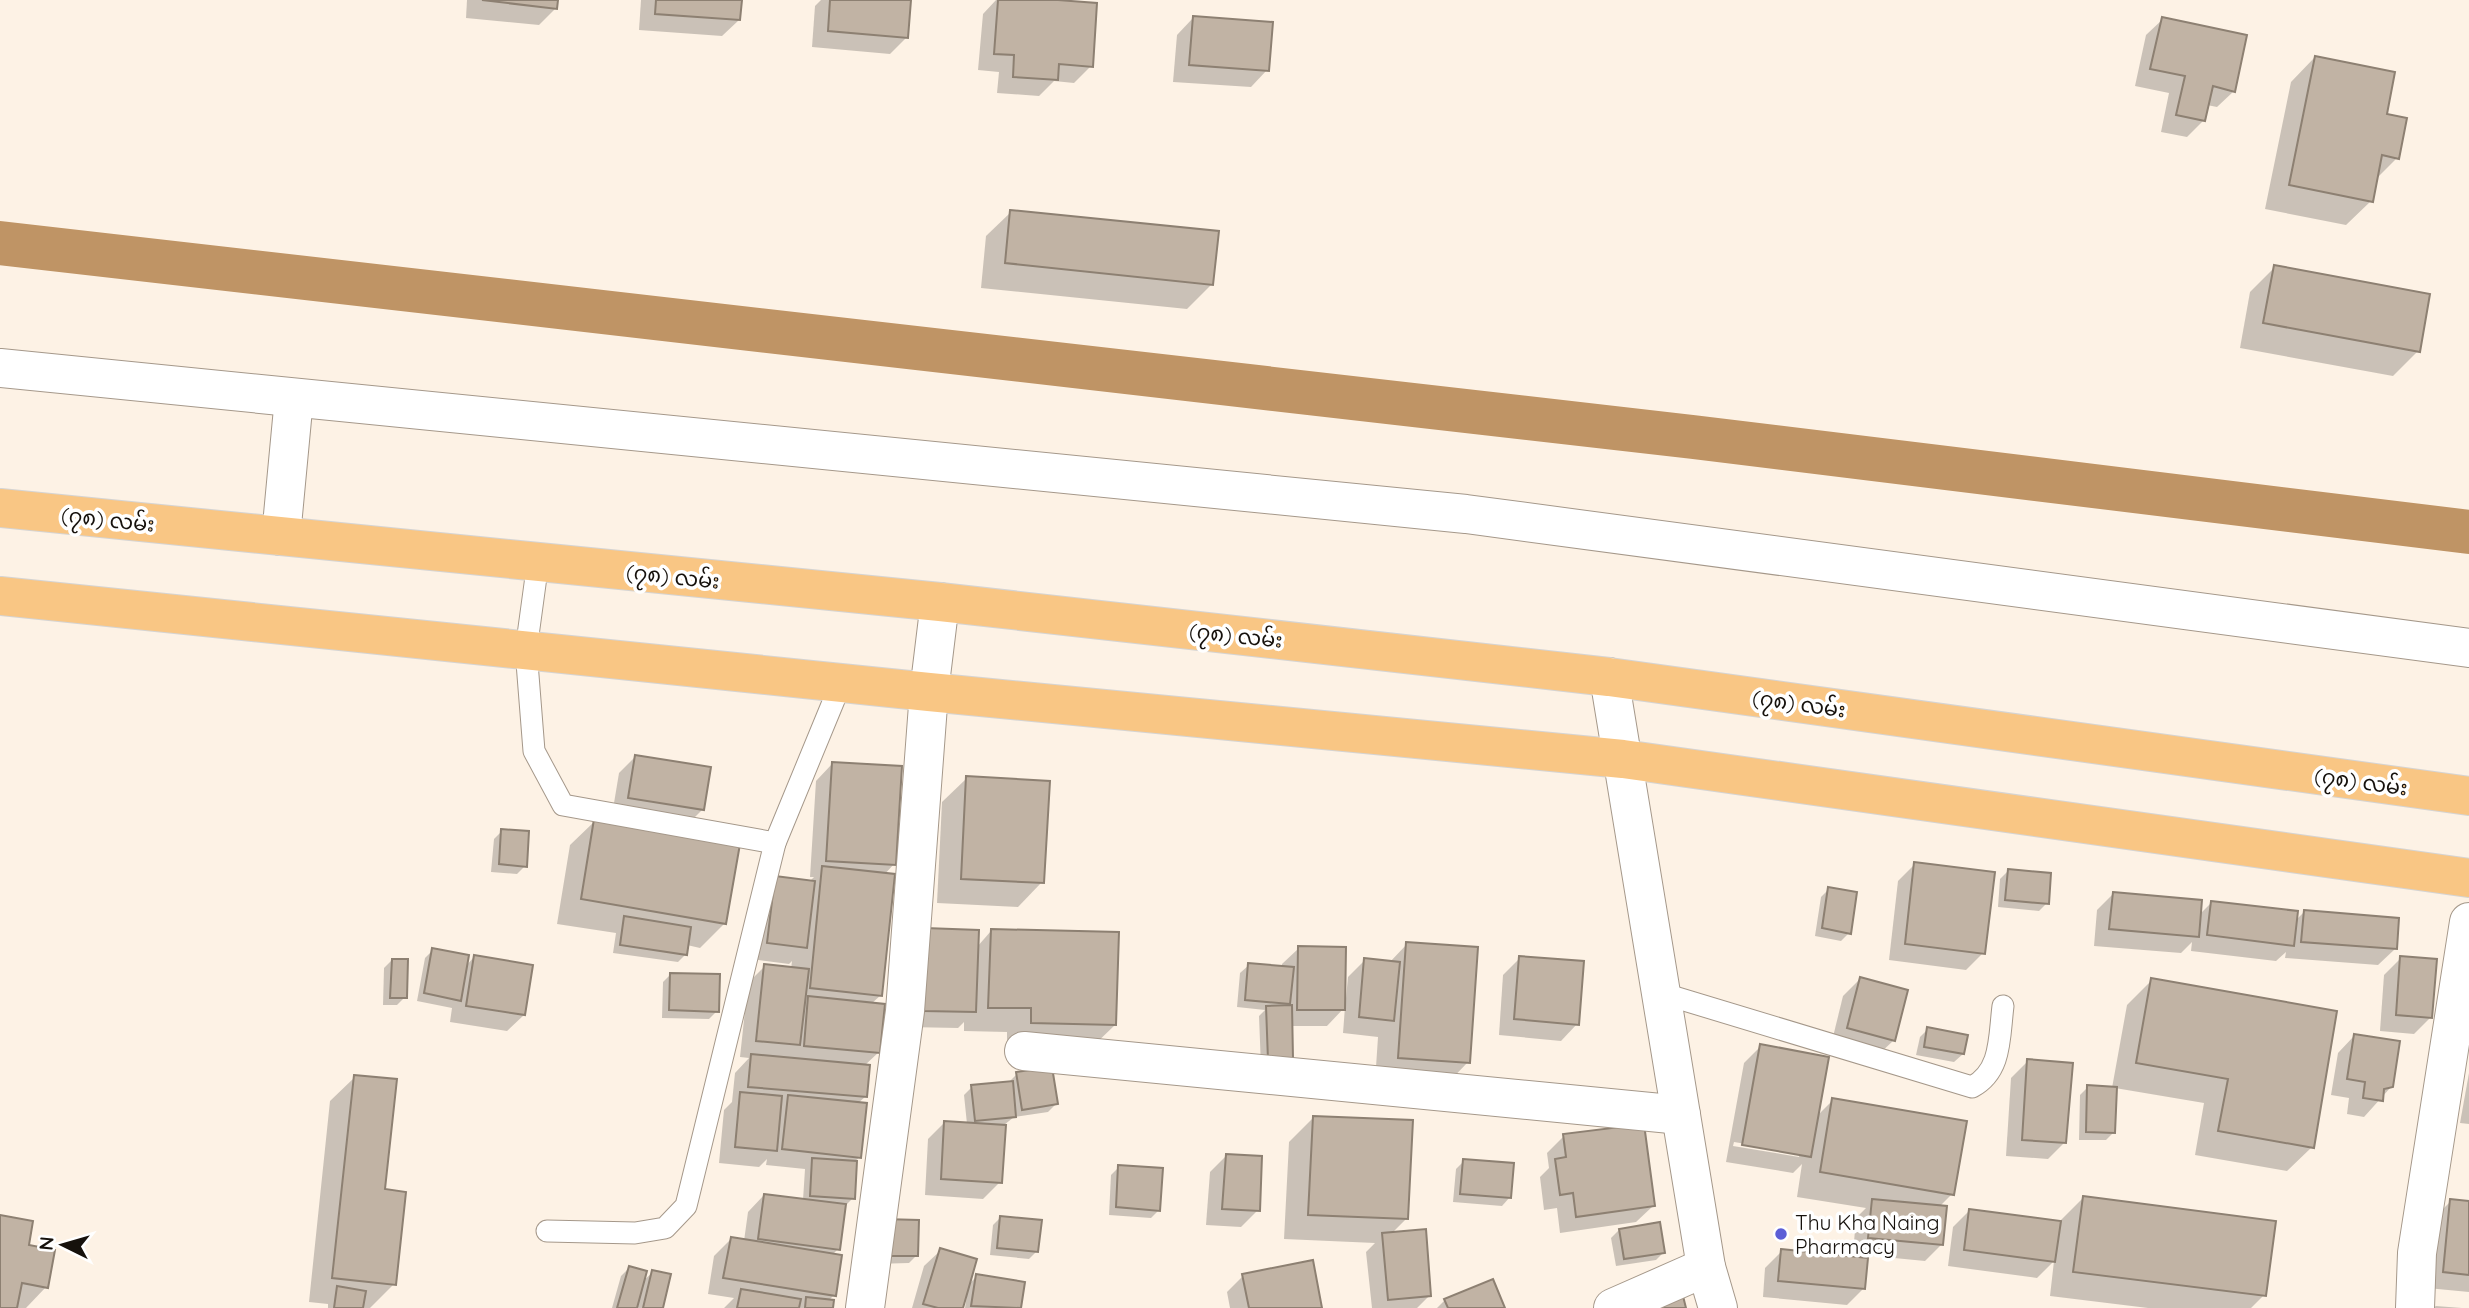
<svg xmlns="http://www.w3.org/2000/svg" width="2469" height="1308" font-family="Quicksand,'Noto Sans Myanmar',sans-serif">
<style>
.shadow{fill:#0003;fill-rule:evenodd}
.lines{fill:none;stroke-linecap:round;stroke-linejoin:round}
.canal{stroke:#bf9465;stroke-width:44}
.building{fill:#c1b3a4;stroke:#8d8072;stroke-width:2}
.lane-casing{stroke:#a5988a;stroke-width:23}
.street-casing{stroke:#a5988a;stroke-width:40}
.primary-casing{stroke:#d5d4d3;stroke-width:40}
.lane{stroke:#fff;stroke-width:21}
.street{stroke:#fff;stroke-width:38}
.primary{stroke:#f9c684;stroke-width:38}
.poi-dot{fill:#5c5ed6;stroke:#fff;stroke-width:2.5}
.labels{text-anchor:middle;dominant-baseline:central;stroke-width:7;stroke-linejoin:round;paint-order:stroke}
.street-label{font-size:21px;fill:#16110c;stroke:#fff}
.poi-label{font-size:21px;fill:#16110c;stroke:#fff;text-anchor:start}
</style>
<rect width="100%" height="100%" fill="#fdf2e5"/>
<g class="shadow">
<polygon points="467,0 556,0 556,8 539,25 466,18"/>
<polygon points="641,0 740,0 739,20 722,36 639,30"/>
<polygon points="821,0 909,0 907,37 890,54 812,47 815,6"/>
<polygon points="996,0 1036,0 1091,66 1074,83 1054,81 1039,96 997,93 999,72 978,70 983,14"/>
<polygon points="1193,18 1267,70 1251,87 1173,82 1177,35"/>
<polygon points="2163,19 2234,91 2217,107 2207,105 2204,120 2187,137 2161,132 2169,93 2135,86 2146,35"/>
<polygon points="2315,57 2384,115 2397,158 2375,180 2371,201 2346,225 2265,209 2291,82"/>
<polygon points="1011,212 1212,284 1187,309 981,288 986,236"/>
<polygon points="2275,267 2418,351 2393,376 2240,348 2250,292"/>
<polygon points="635,757 702,810 686,826 612,815 619,773"/>
<polygon points="832,764 894,864 884,875 881,995 871,1004 879,1052 864,1066 865,1097 857,1104 860,1157 855,1161 853,1198 845,1206 838,1249 832,1255 834,1295 828,1301 832,1308 724,1308 734,1298 708,1294 714,1256 731,1239 744,1241 748,1212 764,1195 803,1200 805,1169 766,1165 767,1159 759,1167 719,1163 724,1110 732,1102 735,1073 749,1058 740,1057 748,983 765,966 791,969 792,961 789,964 751,959 759,894 809,882 814,877 810,877 816,781"/>
<polygon points="967,778 1042,882 1018,907 937,903 942,802"/>
<polygon points="595,821 725,923 700,948 687,945 686,954 678,962 613,953 616,933 557,924 570,845"/>
<polygon points="502,831 525,866 517,874 491,872 494,839"/>
<polygon points="1915,864 1983,953 1966,970 1889,960 1898,881"/>
<polygon points="2008,871 2047,903 2039,911 1998,907 2000,879"/>
<polygon points="1829,889 1849,933 1841,941 1815,936 1821,897"/>
<polygon points="2113,894 2199,915 2211,903 2295,921 2304,912 2395,949 2378,965 2285,958 2286,952 2276,961 2191,951 2192,942 2181,953 2094,946 2097,910"/>
<polygon points="991,931 1115,1025 1090,1049 1007,1047 1007,1032 964,1031 964,1022 958,1028 907,1027"/>
<polygon points="1407,944 1468,1062 1444,1087 1375,1082 1378,1037 1343,1033 1345,1007 1327,1026 1291,1026 1261,1067 1259,1016 1265,1010 1237,1007 1240,973 1249,965 1282,968 1282,964 1299,948 1344,998 1346,998 1348,977 1365,960 1389,963"/>
<polygon points="433,950 465,967 474,957 524,1015 507,1031 450,1022 452,1008 417,1001 425,958"/>
<polygon points="1520,958 1577,1024 1561,1041 1499,1035 1503,975"/>
<polygon points="2401,958 2430,1018 2414,1034 2380,1031 2384,975"/>
<polygon points="392,960 405,997 397,1005 383,1005 384,968"/>
<polygon points="671,974 717,1011 709,1019 662,1018 663,982"/>
<polygon points="1860,979 1894,1040 1877,1056 1831,1045 1843,996"/>
<polygon points="2152,980 2312,1147 2287,1171 2195,1155 2204,1103 2115,1088 2114,1132 2106,1140 2079,1140 2080,1095 2088,1087 2112,1088 2127,1005"/>
<polygon points="1928,1029 1963,1054 1954,1062 1916,1055 1920,1037"/>
<polygon points="2354,1036 2391,1087 2364,1117 2347,1114 2349,1098 2331,1095 2338,1053"/>
<path d="M1761 1046 1816 1117 1833 1100 1952 1194 1939 1207 1942 1244 1925 1261 1853 1254 1856 1218 1866 1208 1797 1197 1802 1164 1793 1173 1726 1162 1744 1063ZM1734 1142 1799 1153V1157L1733 1146Z"/>
<polygon points="2028,1061 2065,1142 2048,1159 2006,1156 2011,1078"/>
<polygon points="2469,1073 2469,1124 2460,1123"/>
<polygon points="1017,1074 1056,1104 1048,1112 1014,1117 1004,1125 1000,1182 983,1199 925,1195 928,1139 945,1122 967,1124 964,1095 972,1087 1009,1082"/>
<polygon points="355,1077 383,1191 394,1284 370,1308 328,1308 328,1304 309,1302 330,1101"/>
<polygon points="1314,1117 1406,1219 1391,1234 1430,1295 1417,1308 1372,1308 1366,1252 1375,1243 1284,1239 1289,1142"/>
<polygon points="1564,1136 1653,1206 1636,1222 1560,1233 1557,1208 1544,1210 1540,1177 1549,1168 1547,1153"/>
<polygon points="1226,1156 1258,1210 1241,1227 1206,1225 1210,1172"/>
<polygon points="1464,1161 1510,1197 1502,1206 1453,1202 1456,1169"/>
<polygon points="1119,1167 1159,1210 1151,1218 1109,1215 1111,1175"/>
<polygon points="2083,1198 2264,1295 2251,1308 2148,1308 2050,1296 2054,1261 2037,1278 1948,1266 1953,1227 1969,1211 2059,1222"/>
<polygon points="2451,1201 2469,1203 2469,1292 2427,1288 2434,1218"/>
<polygon points="0,1217 27,1246 46,1287 26,1308 0,1308"/>
<polygon points="1001,1217 1037,1251 1029,1259 990,1255 993,1225"/>
<polygon points="876,1229 917,1255 909,1263 875,1264"/>
<polygon points="1619,1230 1664,1252 1656,1260 1616,1266 1611,1238"/>
<polygon points="941,1250 967,1286 977,1276 1023,1284 1019,1308 965,1308 967,1295 965,1294 961,1308 912,1308 924,1266"/>
<polygon points="1782,1251 1864,1288 1847,1305 1763,1297 1765,1268"/>
<polygon points="629,1268 642,1282 653,1272 661,1308 612,1308 621,1276"/>
<polygon points="1243,1276 1320,1308 1230,1308 1227,1292"/>
<polygon points="1445,1300 1503,1308 1437,1308"/>
<polygon points="2436,1306 2462,1308 2433,1308"/>
</g>
<g class="lines">
<polyline class="canal" points="0,243 1693,437 2469,532"/>
</g>
<g class="building">
<polygon points="482,0 558,0 557,9"/>
<polygon points="656,0 742,0 740,20 655,14"/>
<polygon points="830,0 911,0 908,38 828,31"/>
<polygon points="998,0 1058,0 1097,3 1093,67 1059,64 1058,80 1013,77 1014,55 994,54"/>
<polygon points="1193,16 1273,22 1269,71 1189,65"/>
<polygon points="2162,17 2247,35 2235,92 2213,86 2205,121 2176,115 2185,76 2150,69"/>
<polygon points="2315,56 2395,72 2387,114 2407,118 2399,159 2382,155 2373,202 2289,185"/>
<polygon points="1010,210 1219,231 1213,285 1005,263"/>
<polygon points="2274,265 2430,294 2420,352 2263,323"/>
<polygon points="635,755 711,767 704,810 628,798"/>
<polygon points="832,762 902,766 896,865 826,861"/>
<polygon points="966,776 1050,781 1044,883 961,879"/>
<polygon points="594,819 740,844 726,924 581,899"/>
<polygon points="501,829 529,831 527,867 499,864"/>
<polygon points="1914,862 1995,872 1985,954 1905,944"/>
<polygon points="822,866 895,874 882,996 810,988"/>
<polygon points="2008,869 2051,873 2049,904 2005,900"/>
<polygon points="775,876 815,881 807,948 767,943"/>
<polygon points="1828,887 1857,892 1851,934 1822,928"/>
<polygon points="2113,892 2202,900 2199,937 2109,929"/>
<polygon points="2211,901 2298,911 2294,946 2207,935"/>
<polygon points="2304,910 2399,918 2397,949 2301,942"/>
<polygon points="624,916 691,927 687,955 620,945"/>
<polygon points="925,928 979,930 976,1012 923,1011"/>
<polygon points="991,929 1119,932 1116,1025 1031,1023 1031,1008 988,1008"/>
<polygon points="1406,942 1478,947 1470,1063 1398,1058"/>
<polygon points="1298,946 1346,947 1345,1010 1297,1010"/>
<polygon points="432,948 469,955 461,1001 424,993"/>
<polygon points="474,955 533,965 525,1015 466,1006"/>
<polygon points="1519,956 1584,961 1579,1025 1514,1019"/>
<polygon points="2400,956 2437,959 2432,1018 2396,1015"/>
<polygon points="1364,958 1400,962 1394,1021 1359,1017"/>
<polygon points="392,959 408,959 407,998 390,998"/>
<polygon points="1248,963 1294,967 1290,1004 1245,1000"/>
<polygon points="764,964 809,969 800,1045 756,1041"/>
<polygon points="670,973 720,974 719,1012 669,1010"/>
<polygon points="1860,977 1908,990 1895,1041 1847,1028"/>
<polygon points="2151,978 2337,1011 2314,1148 2218,1131 2228,1079 2136,1063"/>
<polygon points="808,996 885,1004 880,1053 804,1046"/>
<polygon points="1292,1005 1293,1059 1268,1060 1266,1006"/>
<polygon points="1927,1027 1968,1035 1964,1054 1924,1047"/>
<polygon points="2354,1034 2400,1041 2393,1087 2384,1089 2383,1101 2363,1098 2365,1082 2347,1079"/>
<polygon points="1760,1044 1829,1057 1811,1157 1742,1145"/>
<polygon points="751,1054 870,1065 867,1097 748,1087"/>
<polygon points="2027,1059 2073,1063 2066,1143 2022,1140"/>
<polygon points="1052,1067 1058,1104 1022,1110 1016,1072"/>
<polygon points="354,1075 397,1079 385,1189 406,1192 396,1285 332,1278"/>
<polygon points="1013,1081 1016,1117 975,1121 971,1085"/>
<polygon points="2087,1085 2117,1087 2115,1133 2086,1132"/>
<polygon points="740,1092 782,1096 777,1151 735,1147"/>
<polygon points="788,1095 867,1103 861,1158 782,1149"/>
<polygon points="1832,1098 1967,1121 1954,1195 1820,1172"/>
<polygon points="1313,1116 1413,1120 1408,1219 1308,1215"/>
<polygon points="944,1121 1006,1125 1002,1183 941,1179"/>
<polygon points="1644,1124 1655,1206 1576,1217 1573,1193 1560,1195 1555,1159 1566,1157 1563,1134"/>
<polygon points="1226,1154 1262,1156 1260,1211 1222,1209"/>
<polygon points="812,1158 857,1161 855,1199 810,1196"/>
<polygon points="1463,1159 1514,1163 1511,1198 1460,1194"/>
<polygon points="1118,1165 1163,1168 1160,1211 1116,1207"/>
<polygon points="764,1194 846,1204 840,1250 758,1239"/>
<polygon points="2083,1196 2276,1221 2266,1296 2073,1272"/>
<polygon points="1872,1199 1947,1206 1943,1245 1868,1238"/>
<polygon points="2450,1199 2469,1201 2469,1275 2443,1272"/>
<polygon points="1969,1209 2061,1221 2055,1262 1964,1250"/>
<polygon points="0,1215 33,1221 29,1245 55,1250 48,1288 22,1283 17,1308 0,1308"/>
<polygon points="1000,1216 1042,1220 1038,1252 997,1248"/>
<polygon points="883,1219 919,1220 918,1256 883,1256"/>
<polygon points="1660,1222 1665,1253 1624,1259 1619,1229"/>
<polygon points="1426,1229 1431,1296 1388,1300 1382,1233"/>
<polygon points="731,1237 842,1255 836,1296 723,1278"/>
<polygon points="940,1248 977,1259 963,1308 938,1308 923,1304"/>
<polygon points="1781,1249 1868,1258 1865,1289 1778,1281"/>
<polygon points="1313,1260 1322,1308 1249,1308 1242,1274"/>
<polygon points="629,1266 647,1271 637,1308 617,1308"/>
<polygon points="652,1270 671,1274 663,1308 643,1308"/>
<polygon points="976,1274 1025,1282 1021,1308 971,1306"/>
<polygon points="1493,1279 1505,1308 1448,1308 1444,1299"/>
<polygon points="337,1286 366,1291 363,1308 334,1308"/>
<polygon points="741,1289 801,1299 799,1308 737,1308"/>
<polygon points="1682,1292 1686,1308 1632,1308"/>
<polygon points="806,1297 834,1300 833,1308 805,1308"/>
</g>
<g class="lines">
<defs>
<g id="lane">
<polyline points="538,562 526,650 534,751 563,805 775,843 841,683"/>
<path d="M1661 993 1972 1087C2002 1071 1999 1037 2003 1006"/>
<polyline points="547,1231 635,1233 665,1228 686,1206 775,843"/>
</g>
<g id="street">
<polyline points="0,368 1466,514 2469,648"/>
<polyline points="281,536 294,398"/>
<polyline points="1609,677 1706,1267 1718,1308"/>
<polyline points="1024,1051 1681,1115"/>
<polyline points="865,1308 905,1011 929,692 940,602"/>
<polyline points="1613,1308 1706,1267"/>
<polyline points="2415,1308 2417,1253 2469,922"/>
</g>
<g id="primary">
<polyline points="0,508 940,602 1609,677 2469,796"/>
<polyline points="0,596 929,692 1623,759 2469,878"/>
</g>
</defs>
<use href="#lane" class="lane-casing"/>
<use href="#street" class="street-casing"/>
<use href="#primary" class="primary-casing"/>
<use href="#lane" class="lane"/>
<use href="#street" class="street"/>
<use href="#primary" class="primary"/>
</g>
<circle class="poi-dot" cx="1781" cy="1234" r="7"/>
<g class="labels">
<g class="street-label">
<text transform="translate(108 519) rotate(6)">(၇၈) လမ်း</text>
<text transform="translate(673 576) rotate(6)">(၇၈) လမ်း</text>
<text transform="translate(1236 635) rotate(6)">(၇၈) လမ်း</text>
<text transform="translate(1799 703) rotate(8)">(၇၈) လမ်း</text>
<text transform="translate(2361 781) rotate(8)">(၇၈) လမ်း</text>
</g>
<g class="poi-label">
<text x="1795" y="1222">Thu Kha Naing<tspan x="1795" dy="24">Pharmacy</tspan></text>
</g>
</g>
<g transform="translate(63 1245) rotate(275)" stroke="#ffffff" stroke-width="5" paint-order="stroke">
<path d="M0-5L12 26L0 18L-12 26Z" fill="#16110c"/>
<text y="-10" font-size="19" font-weight="bold" text-anchor="middle" fill="#16110c">N</text>
</g>
</svg>
